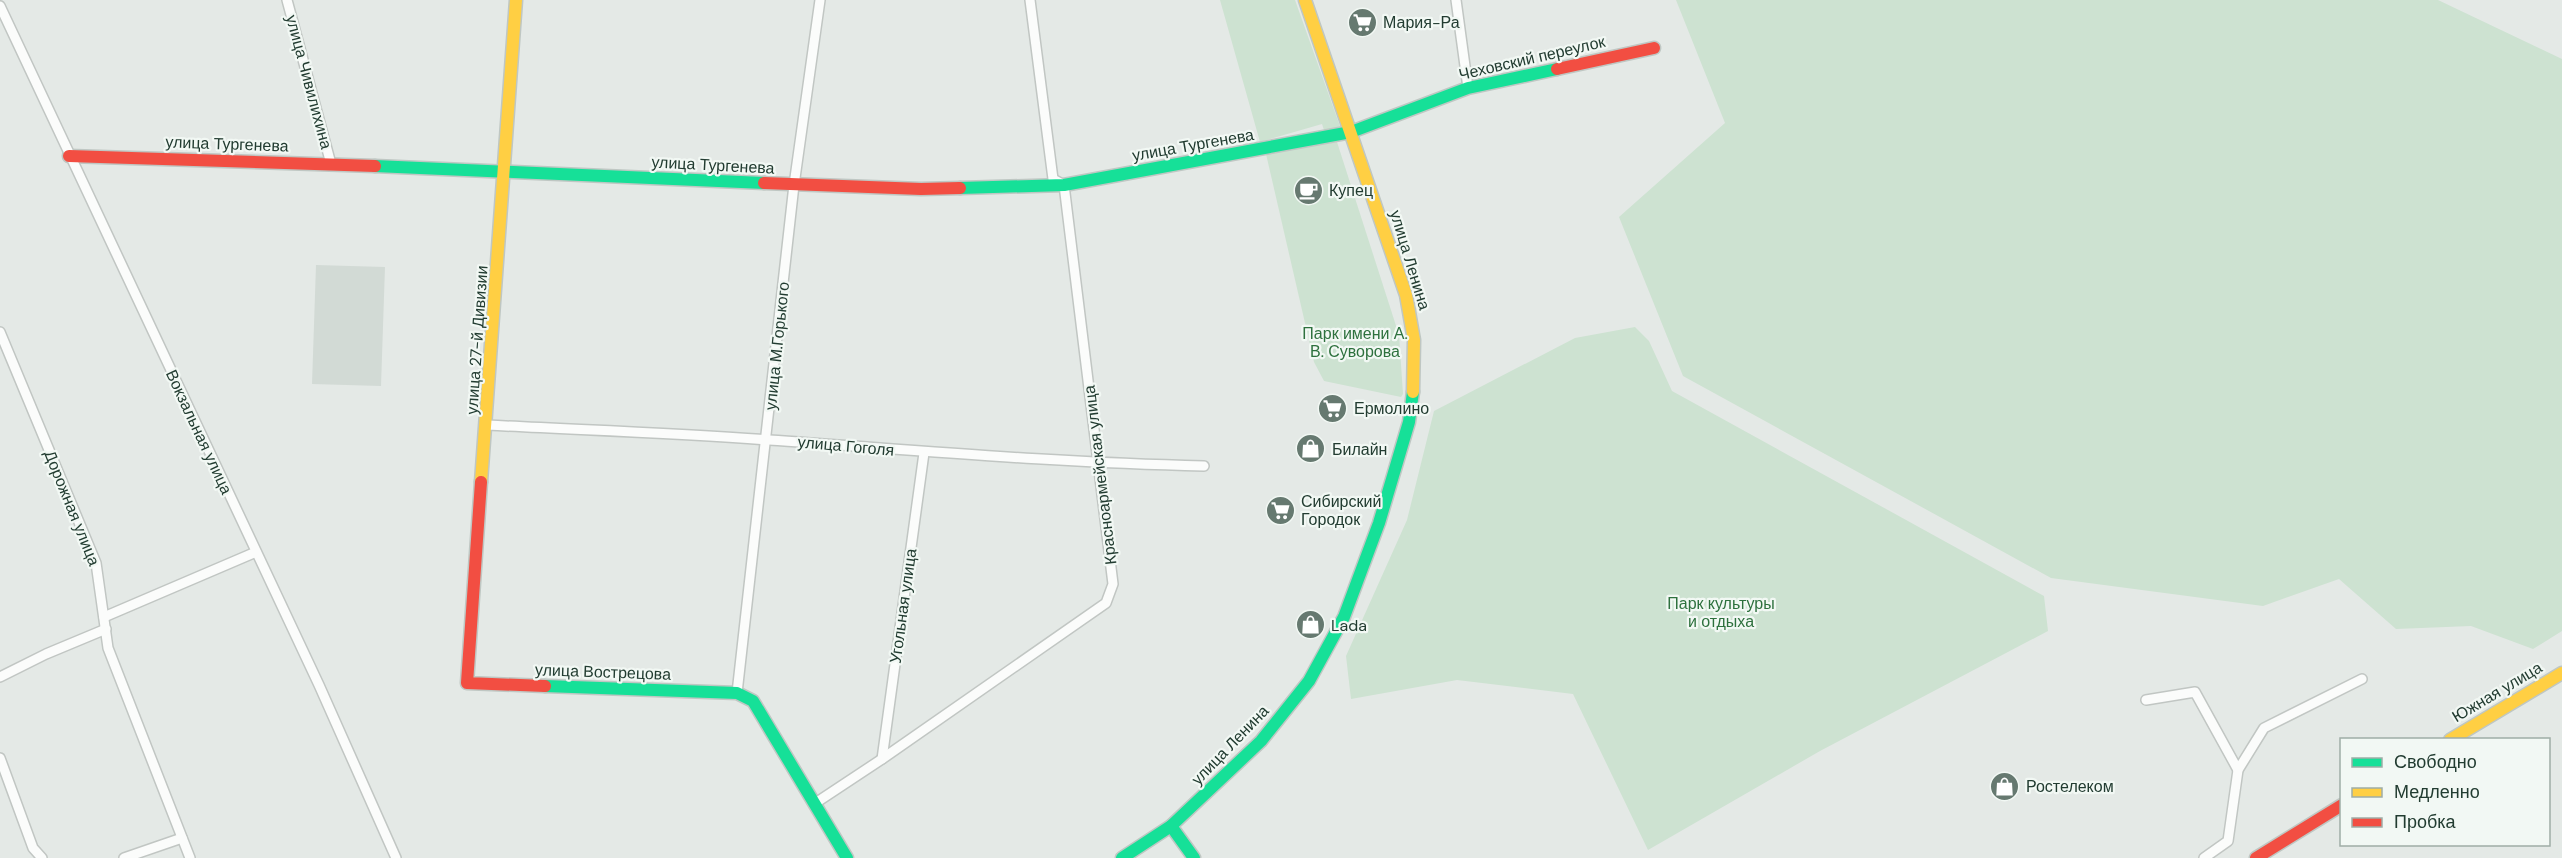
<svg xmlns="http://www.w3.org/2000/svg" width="2562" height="858" font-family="'DM Sans',sans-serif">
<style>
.built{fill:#d2dad5}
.green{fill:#cde2d1}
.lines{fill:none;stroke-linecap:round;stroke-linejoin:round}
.street-casing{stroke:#c1c6c3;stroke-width:12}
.fast-casing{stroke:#bfc7c3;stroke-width:15}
.slow-casing{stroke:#bfc7c3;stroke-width:15}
.jam-casing{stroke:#bfc7c3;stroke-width:15}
.street{stroke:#fbfcfb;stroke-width:9}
.fast{stroke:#16e098;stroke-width:12}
.slow{stroke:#ffcf43;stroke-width:12}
.jam{stroke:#f24e42;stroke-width:12}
.labels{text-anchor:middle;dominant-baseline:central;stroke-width:4.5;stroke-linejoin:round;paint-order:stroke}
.poi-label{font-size:16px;fill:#223c31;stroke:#f2f8f4;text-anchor:start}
.street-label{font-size:16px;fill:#223c31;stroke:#f2f8f4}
.park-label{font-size:16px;fill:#2e713e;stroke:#f2f8f4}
</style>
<rect width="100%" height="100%" fill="#e4e9e6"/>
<polygon class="built" points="316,265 385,267 381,386 312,384"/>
<g class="green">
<polygon points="1220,0 1295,0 1341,129 1325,133 1322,124 1260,142"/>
<polygon points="1676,0 2438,0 2562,59 2562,631 2533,649 2471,626 2396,629 2339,579 2263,606 2051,578 1683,376 1619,217 1725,123"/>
<polygon points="1337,142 1399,335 1403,394 1401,397 1324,381 1314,362 1266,154"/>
<polygon points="1635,327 1649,341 1672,391 2044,596 2048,631 1820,751 1648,850 1573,694 1457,680 1351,699 1346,656 1407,520 1434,411 1575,338"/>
</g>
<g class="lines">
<defs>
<g id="street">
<polyline points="287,0 331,164"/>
<polyline points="1456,0 1468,88"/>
<polyline points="0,6 319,685 396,858"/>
<polyline points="0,332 96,563 108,648 190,858"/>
<path d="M487 425C581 430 675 433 769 440 914 450 1058 463 1204 466"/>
<polyline points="104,617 256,552"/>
<polyline points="0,677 46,654 106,629"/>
<polyline points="737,693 794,185 820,0"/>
<polyline points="2146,700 2195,692 2238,770"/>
<polyline points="0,758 33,848 42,858"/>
<polyline points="882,759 924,453"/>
<polyline points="814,804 882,759 1106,603 1113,584 1064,185 1053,179 1030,0"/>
<polyline points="124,858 182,838"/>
<polyline points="2204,858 2228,841 2238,770 2264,728 2362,679"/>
</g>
<g id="fast">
<polyline points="375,166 764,183"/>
<polyline points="960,188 1064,185 1351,132 1468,88 1557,69"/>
<polyline points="545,686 737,693 753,701 847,858"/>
<polyline points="1171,826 1194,858"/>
<polyline points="1122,858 1171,826 1261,741 1309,681 1344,617 1379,523 1409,422 1413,392"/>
</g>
<g id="slow">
<polyline points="1305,0 1406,295 1414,340 1413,392"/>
<polyline points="481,482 516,0"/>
<polyline points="2450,740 2562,673"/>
</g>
<g id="jam">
<polyline points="1557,69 1654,48"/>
<polyline points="69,156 375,166"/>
<polyline points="764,183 921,189 960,188"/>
<polyline points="481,482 467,683 545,686"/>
<polyline points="2256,858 2342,805"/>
</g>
</defs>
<use href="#street" class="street-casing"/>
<use href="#fast" class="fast-casing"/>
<use href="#slow" class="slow-casing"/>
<use href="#jam" class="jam-casing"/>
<use href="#street" class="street"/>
<use href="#fast" class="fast"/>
<use href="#slow" class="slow"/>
<use href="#jam" class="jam"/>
</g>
<defs>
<symbol id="supermarket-disc" viewBox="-11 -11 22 22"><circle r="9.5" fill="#667970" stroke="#f2f8f4"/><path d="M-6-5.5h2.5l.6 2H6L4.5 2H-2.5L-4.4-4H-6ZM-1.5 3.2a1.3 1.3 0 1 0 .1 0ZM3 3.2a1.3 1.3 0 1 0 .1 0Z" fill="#fff"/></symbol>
<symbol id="cafe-disc" viewBox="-11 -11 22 22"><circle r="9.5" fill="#667970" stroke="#f2f8f4"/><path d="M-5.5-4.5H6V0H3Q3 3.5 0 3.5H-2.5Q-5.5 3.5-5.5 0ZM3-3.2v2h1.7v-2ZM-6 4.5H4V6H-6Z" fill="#fff"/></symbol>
<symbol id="shop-disc" viewBox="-11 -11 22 22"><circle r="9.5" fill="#667970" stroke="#f2f8f4"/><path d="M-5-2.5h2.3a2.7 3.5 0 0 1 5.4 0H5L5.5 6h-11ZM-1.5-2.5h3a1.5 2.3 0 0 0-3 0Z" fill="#fff"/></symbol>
</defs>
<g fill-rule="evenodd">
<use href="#supermarket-disc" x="1346" y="6" width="33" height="33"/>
<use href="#cafe-disc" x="1292" y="174" width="33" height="33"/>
<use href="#supermarket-disc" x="1316" y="392" width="33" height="33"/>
<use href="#shop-disc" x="1294" y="432" width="33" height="33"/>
<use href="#supermarket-disc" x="1264" y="494" width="33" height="33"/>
<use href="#shop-disc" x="1294" y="608" width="33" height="33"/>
<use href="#shop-disc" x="1988" y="770" width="33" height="33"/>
</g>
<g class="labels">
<g class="poi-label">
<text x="1383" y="22">Мария-Ра</text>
<text x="1329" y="190">Купец</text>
<text x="1354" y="408">Ермолино</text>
<text x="1332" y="449">Билайн</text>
<text x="1301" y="501">Сибирский<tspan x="1301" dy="18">Городок</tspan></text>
<text x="1331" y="625">Lada</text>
<text x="2026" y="786">Ростелеком</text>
</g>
<g class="street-label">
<text transform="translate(1532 58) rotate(-13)">Чеховский переулок</text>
<text transform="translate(309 82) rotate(75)">улица Чивилихина</text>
<text transform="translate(227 144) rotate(2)">улица Тургенева</text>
<text transform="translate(1193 145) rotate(-10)">улица Тургенева</text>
<text transform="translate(713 165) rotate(3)">улица Тургенева</text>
<text transform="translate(1410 260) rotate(73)">улица Ленина</text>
<text transform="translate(477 340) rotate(-86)">улица 27-й Дивизии</text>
<text transform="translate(777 346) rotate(-84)">улица М.Горького</text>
<text transform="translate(199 432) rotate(65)">Вокзальная улица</text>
<text transform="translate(846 446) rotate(5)">улица Гоголя</text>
<text transform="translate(1100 475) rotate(-97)">Красноармейская улица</text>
<text transform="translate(72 508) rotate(68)">Дорожная улица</text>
<text transform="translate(903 606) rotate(-82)">Угольная улица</text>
<text transform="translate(603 672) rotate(2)">улица Вострецова</text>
<text transform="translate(2497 692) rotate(-31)">Южная улица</text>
<text transform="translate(1230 745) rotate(-46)">улица Ленина</text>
</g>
<g class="park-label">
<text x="1355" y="333">Парк имени А.<tspan x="1355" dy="18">В. Суворова</tspan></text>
<text x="1721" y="603">Парк культуры<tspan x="1721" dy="18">и отдыха</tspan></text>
</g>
</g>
<rect x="2340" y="738" width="210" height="108" fill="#f2f8f4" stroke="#9fada6" stroke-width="1.5"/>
<rect x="2352" y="758" width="30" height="9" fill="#16e098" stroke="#9fada6" stroke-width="1.5"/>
<text x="2394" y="768" font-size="18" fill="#223c31">Свободно</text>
<rect x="2352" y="788" width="30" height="9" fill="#ffcf43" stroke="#9fada6" stroke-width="1.5"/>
<text x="2394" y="798" font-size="18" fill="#223c31">Медленно</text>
<rect x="2352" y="818" width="30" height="9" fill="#f24e42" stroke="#9fada6" stroke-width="1.5"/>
<text x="2394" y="828" font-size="18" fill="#223c31">Пробка</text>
</svg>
